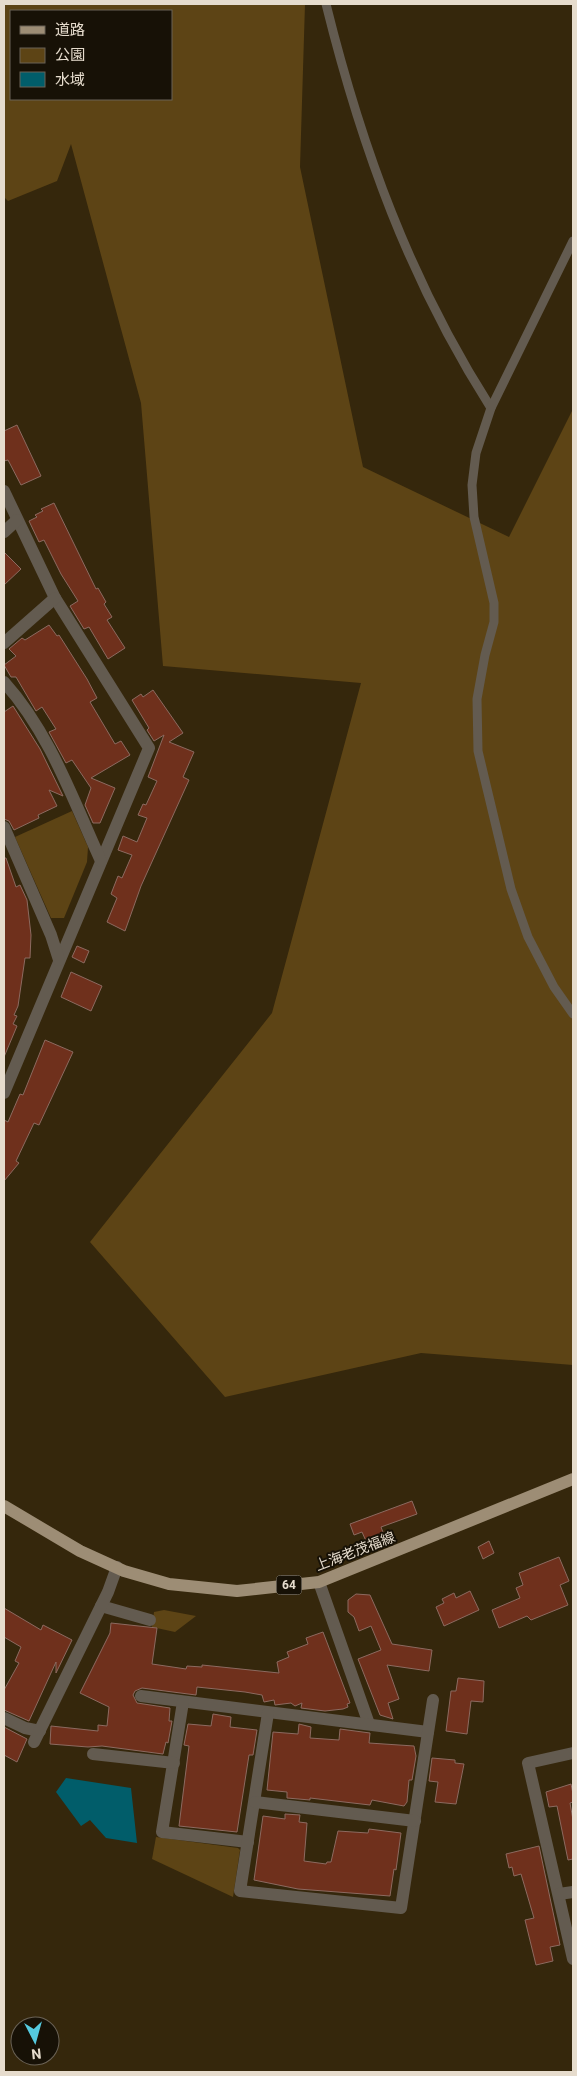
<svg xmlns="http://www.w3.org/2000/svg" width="577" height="2076" font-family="Roboto,'Noto Sans JP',sans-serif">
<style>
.green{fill:#5d4415;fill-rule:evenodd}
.water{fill:#015d6a}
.building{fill:#6f301c;stroke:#8c6a60}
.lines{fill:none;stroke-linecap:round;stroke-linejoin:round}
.service{stroke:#635b50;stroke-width:9}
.minor{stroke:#635b50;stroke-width:12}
.primary{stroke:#9d8d75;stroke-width:12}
.labels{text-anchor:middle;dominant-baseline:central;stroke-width:4;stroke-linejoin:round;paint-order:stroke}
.shield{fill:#171106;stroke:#a89f91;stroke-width:1}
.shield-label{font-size:12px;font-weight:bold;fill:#e6dccd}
.street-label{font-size:14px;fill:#e6dccd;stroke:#171106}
</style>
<rect width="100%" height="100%" fill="#35270c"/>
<g class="green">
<path d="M4 4H305L300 167 363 467 509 537 573 409V1365L421 1353 225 1397 90 1242 272 1013 361 683 163 666 141 403 71 144 57 181 8 201 4 197ZM11 11H171V99H11Z"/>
<polygon points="72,811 88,847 87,862 64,918 51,918 15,837"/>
<polygon points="164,1610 196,1616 175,1632 152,1627 154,1612"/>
<polygon points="156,1837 238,1848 240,1850 233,1897 152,1859"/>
</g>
<polygon class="water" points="66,1778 131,1788 137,1843 106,1838 90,1820 81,1826 56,1792"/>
<g class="building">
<polygon points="17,425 41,476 21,485 8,460 4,461 4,431"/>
<polygon points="54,503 96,589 98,588 106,602 104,604 112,617 107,620 125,648 108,659 89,627 84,629 70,606 78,601 61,574 44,540 39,542 29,521 37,517 35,515 43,511 41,509"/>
<polygon points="4,552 21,569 4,585"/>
<polygon points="49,625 57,636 59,635 87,679 97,698 90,702 115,744 121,741 130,755 91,778 115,788 100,823 93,823 85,805 91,788 72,760 66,763 49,732 56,729 42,707 36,711 16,677 11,677 4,665 16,656 9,649 22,638 25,640"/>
<polygon points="153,690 183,733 169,742 194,752 183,777 189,780 141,886 125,931 107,922 117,898 111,894 118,876 122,878 132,855 118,850 123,836 137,842 147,818 138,815 143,804 146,805 157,781 148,777 164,735 154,741 147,730 149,728 132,700 141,694 143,697"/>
<polygon points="13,706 40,749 63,796 49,790 57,806 38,815 39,818 14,830 9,821 4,819 4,712"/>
<polygon points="4,858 6,858 16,887 20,885 27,900 31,935 30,958 25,958 18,1006 14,1015 17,1016 13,1024 17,1026 4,1057"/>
<polygon points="77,946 89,951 84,963 72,957"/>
<polygon points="71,972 102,986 91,1011 61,997"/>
<polygon points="45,1040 73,1052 39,1125 34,1123 16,1161 19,1163 4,1181 4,1120 8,1122 20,1094 23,1095"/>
<polygon points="412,1501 417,1514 381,1527 387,1543 373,1548 370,1540 366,1541 362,1532 354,1535 350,1524"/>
<polygon points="489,1541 494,1553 483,1559 478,1547"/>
<polygon points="559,1557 569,1581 560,1585 568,1605 531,1620 527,1616 499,1628 492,1610 520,1598 516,1588 523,1585 519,1573"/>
<polygon points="470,1591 479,1610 444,1626 436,1607 444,1603 442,1599 454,1593 456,1598"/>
<polygon points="356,1594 370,1595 392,1644 432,1650 429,1671 387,1665 399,1699 388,1703 393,1719 380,1715 358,1659 381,1650 371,1626 359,1631 354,1617 348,1612 348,1600"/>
<polygon points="4,1608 41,1630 43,1625 72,1640 56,1673 56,1662 29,1721 4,1710 4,1690 19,1663 15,1661 21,1647 4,1637"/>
<polygon points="111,1623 157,1628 152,1664 186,1669 187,1666 202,1667 202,1665 279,1673 277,1662 289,1657 287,1652 308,1644 306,1638 323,1632 350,1703 347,1704 348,1707 343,1709 325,1711 301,1708 302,1703 295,1706 291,1703 275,1705 274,1700 264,1702 262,1695 245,1692 197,1687 196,1695 142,1688 135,1691 133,1695 137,1703 170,1708 169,1721 172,1721 168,1743 166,1742 163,1754 102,1746 88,1747 50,1744 51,1726 98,1731 98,1725 107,1726 109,1707 80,1693 110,1633"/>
<polygon points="458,1678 484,1681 483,1702 471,1701 467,1734 446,1731 451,1691 456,1691"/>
<polygon points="213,1714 231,1717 230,1727 257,1730 253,1755 249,1755 237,1832 179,1826 189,1746 184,1745 188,1724 211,1726"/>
<polygon points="299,1724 311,1727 310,1738 339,1740 340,1729 370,1733 369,1743 414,1746 416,1756 412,1780 409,1780 407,1802 404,1806 372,1800 370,1805 310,1798 310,1800 287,1798 287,1792 267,1790 273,1732 298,1734"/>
<polygon points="4,1727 27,1739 17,1762 4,1755"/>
<polygon points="432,1758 455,1760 455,1763 464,1764 456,1804 435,1802 438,1782 429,1781"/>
<polygon points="571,1784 573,1794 573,1802 570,1803 573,1820 573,1859 568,1860 557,1806 549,1807 546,1792"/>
<polygon points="285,1814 300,1815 299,1822 307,1823 304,1861 326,1864 327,1862 331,1862 338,1831 368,1833 369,1829 401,1833 396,1870 394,1869 390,1896 298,1889 254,1880 263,1816 285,1819"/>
<polygon points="539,1846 560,1945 550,1947 553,1961 536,1965 525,1920 534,1918 521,1874 514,1876 512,1867 509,1868 506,1854"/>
</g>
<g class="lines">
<g class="service">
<path d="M326 4C362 149 410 281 491 408"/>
<polyline points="573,241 491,408 476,453 472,485 474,517 494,603 494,622 485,655 477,699 478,751 511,889 528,937 554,987 573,1014"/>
</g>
<g class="minor">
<polyline points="4,491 55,598 149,748 4,1093"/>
<polyline points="4,532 17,520"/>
<polyline points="4,643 55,598"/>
<path d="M4 682C50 733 73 800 101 861"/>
<polyline points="4,827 51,935 59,960"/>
<polyline points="319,1582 369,1724"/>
<polyline points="101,1606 150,1620"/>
<polyline points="141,1696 428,1732"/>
<polyline points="183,1702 162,1832 248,1842"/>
<polyline points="268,1713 240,1891 401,1908 433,1700"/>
<polyline points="4,1718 25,1728 40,1731"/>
<polyline points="34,1742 108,1592 117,1567"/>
<polyline points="573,1753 528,1763 573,1959"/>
<polyline points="93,1754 174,1763"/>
<polyline points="255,1802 415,1821"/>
<polyline points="559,1894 573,1892"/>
</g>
<polyline class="primary" points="4,1506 80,1551 124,1571 169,1584 237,1591 319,1582 573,1479"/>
</g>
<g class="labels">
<rect class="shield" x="276.5" y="1575.5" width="25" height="19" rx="4"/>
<g class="shield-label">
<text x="289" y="1585">64</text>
</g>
<g class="street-label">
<text transform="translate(355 1551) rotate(-21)">上海老茂福線</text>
</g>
</g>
<rect width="577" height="2076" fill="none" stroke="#e6dccd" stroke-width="10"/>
<rect x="10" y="10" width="162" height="90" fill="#171106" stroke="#6a6256"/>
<rect x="20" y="26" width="25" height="8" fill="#9d8d75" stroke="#6a6256"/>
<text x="55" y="35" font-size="15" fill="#e6dccd">道路</text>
<rect x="20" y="48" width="25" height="15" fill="#5d4415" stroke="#6a6256"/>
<text x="55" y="60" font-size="15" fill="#e6dccd">公園</text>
<rect x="20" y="72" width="25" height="15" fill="#015d6a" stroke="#6a6256"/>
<text x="55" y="85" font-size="15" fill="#e6dccd">水域</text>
<g transform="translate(35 2041) rotate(174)"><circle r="24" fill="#171106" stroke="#6a6256"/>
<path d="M0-4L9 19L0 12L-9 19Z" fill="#55cadf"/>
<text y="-8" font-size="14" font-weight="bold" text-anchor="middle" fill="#e6dccd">N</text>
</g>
</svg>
